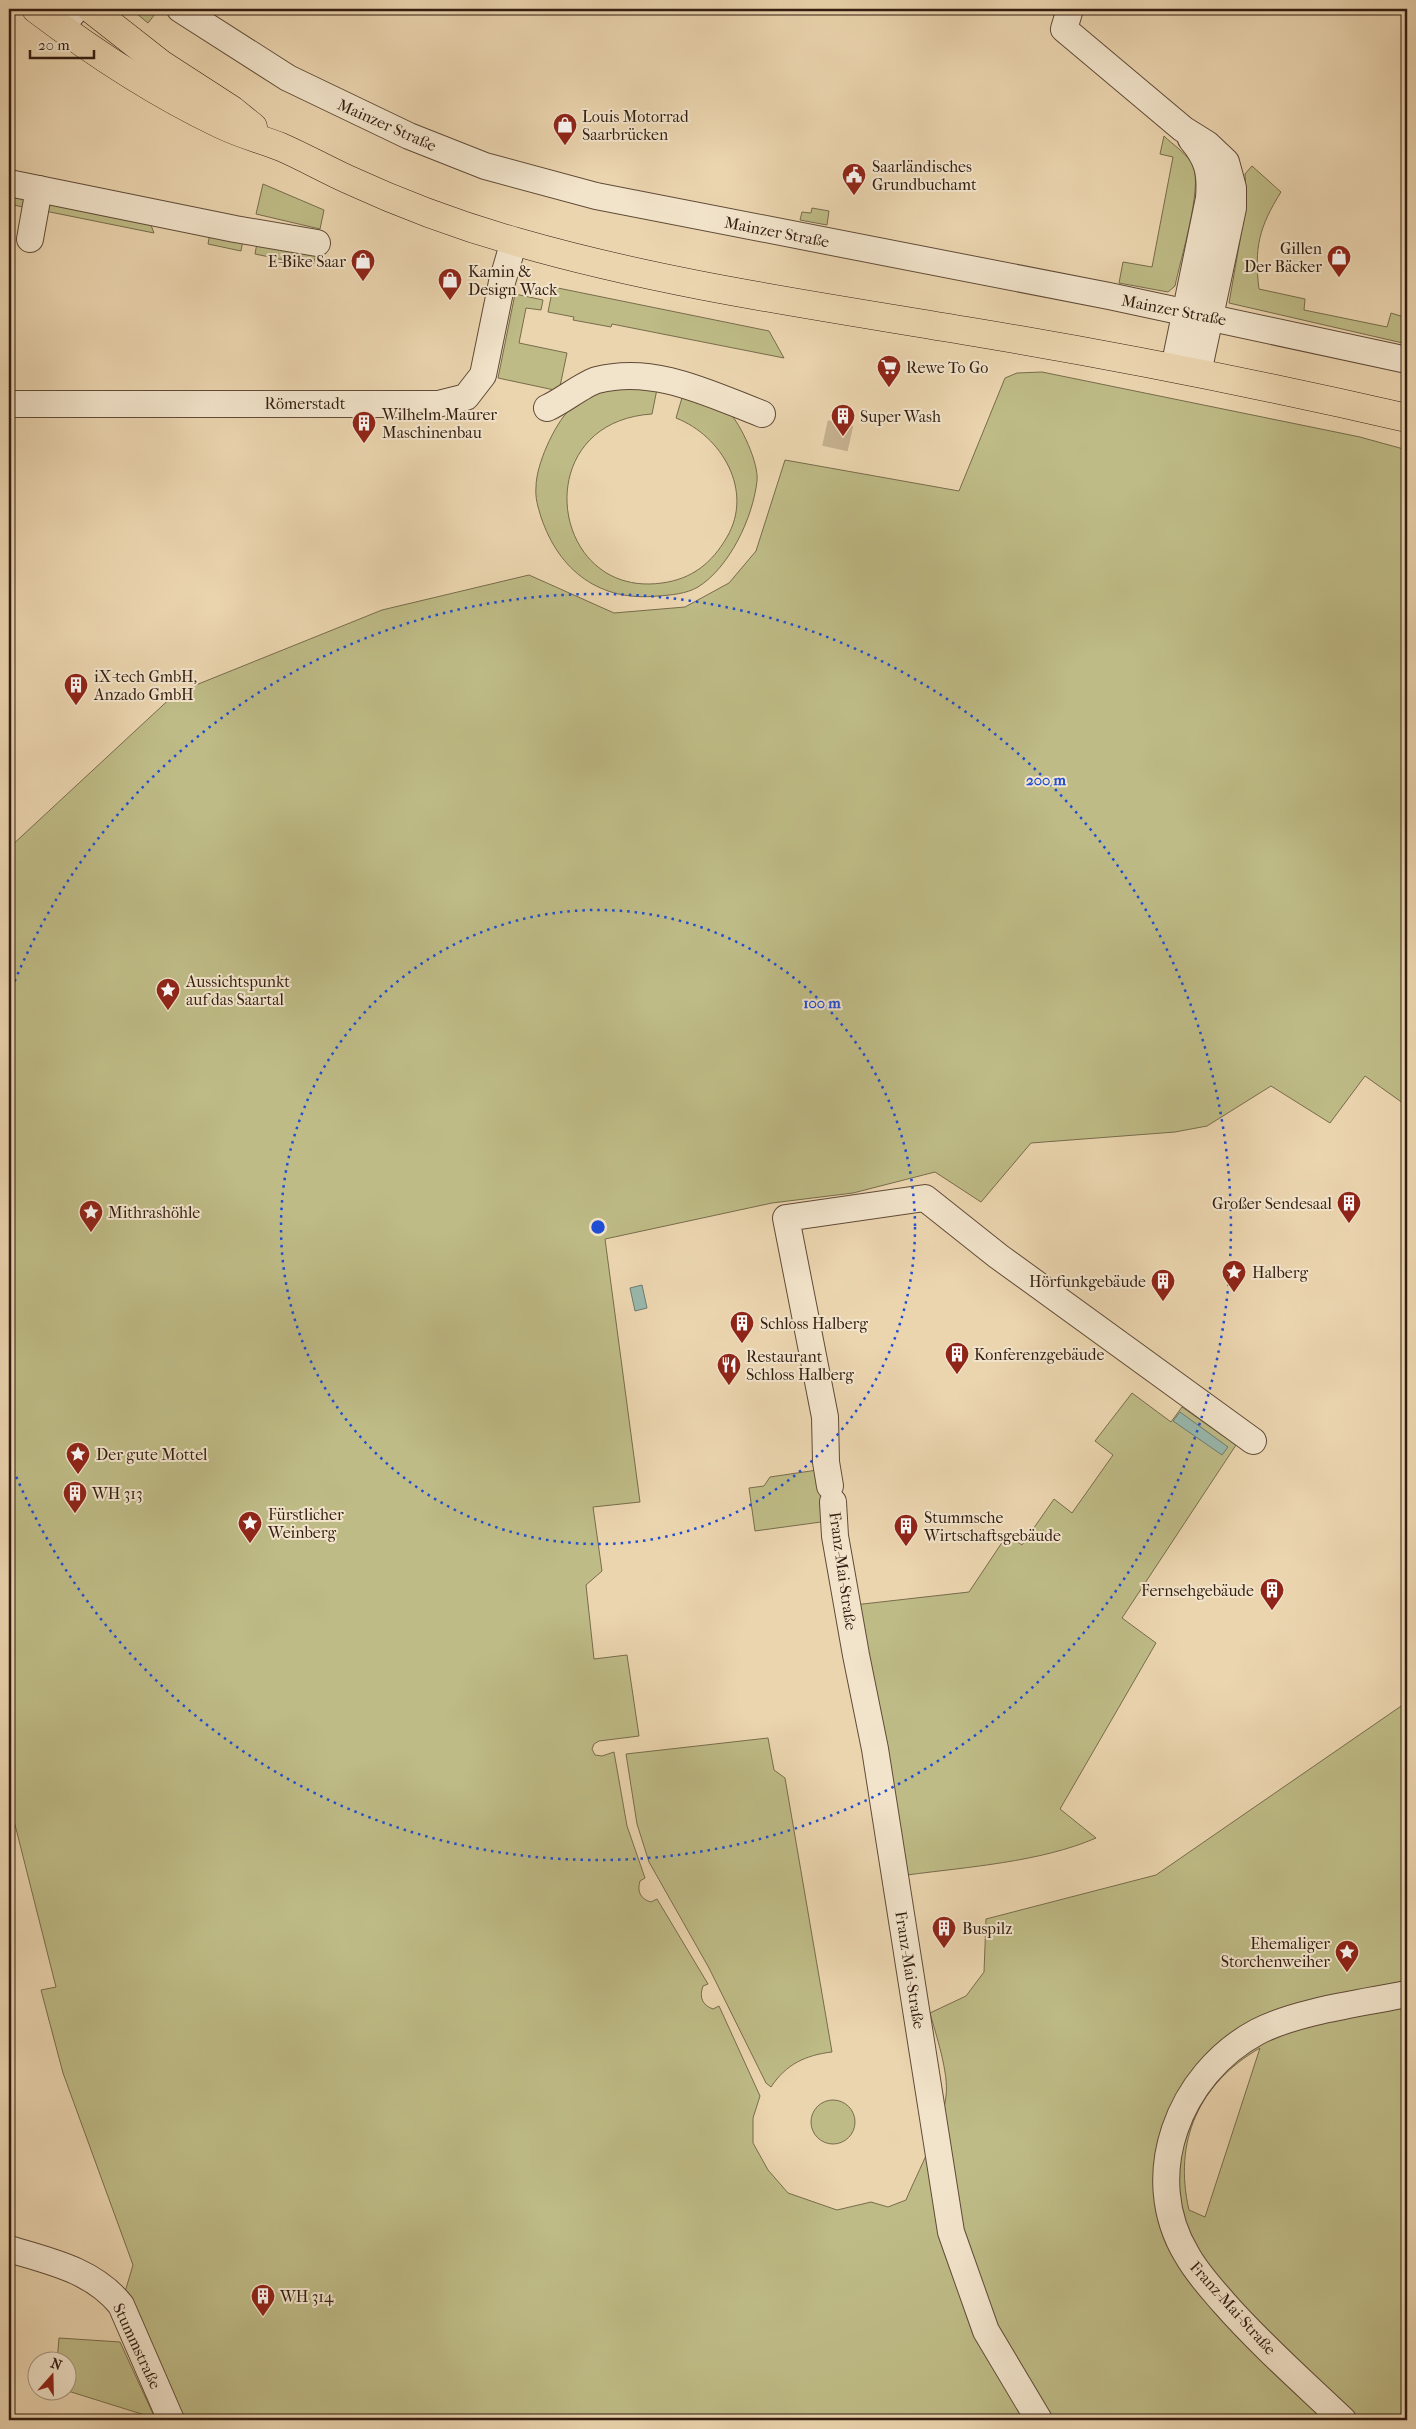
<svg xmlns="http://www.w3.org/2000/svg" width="1416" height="2429" font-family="'IM FELL French Canon',serif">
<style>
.green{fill:#bebb86;stroke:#786c4c;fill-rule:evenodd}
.water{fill:#98b8ad;stroke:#707a6f}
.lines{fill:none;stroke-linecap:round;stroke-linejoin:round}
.minor-tunnel{stroke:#c6b08f;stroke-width:26;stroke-dasharray:26 13;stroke-linecap:butt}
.minor-casing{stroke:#614b38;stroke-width:28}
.major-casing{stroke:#331d11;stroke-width:29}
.minor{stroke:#f2e4cb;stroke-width:26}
.major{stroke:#ebd5af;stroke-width:28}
.ring{fill:none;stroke:#1d4ed8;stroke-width:2.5;stroke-dasharray:2.5 5}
.labels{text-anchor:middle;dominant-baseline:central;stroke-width:4;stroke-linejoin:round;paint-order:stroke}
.poi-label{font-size:16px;fill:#331d11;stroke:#f2e4cb;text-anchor:start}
.street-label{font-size:16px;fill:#331d11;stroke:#f2e4cb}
.centre{fill:#1d4ed8;stroke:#f2e4cb;stroke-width:2.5}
.ring-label{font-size:15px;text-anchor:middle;font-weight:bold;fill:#1d4ed8;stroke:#f2e4cb;stroke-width:4;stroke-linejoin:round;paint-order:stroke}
</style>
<rect width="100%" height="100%" fill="#ebd5af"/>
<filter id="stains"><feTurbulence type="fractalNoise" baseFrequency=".004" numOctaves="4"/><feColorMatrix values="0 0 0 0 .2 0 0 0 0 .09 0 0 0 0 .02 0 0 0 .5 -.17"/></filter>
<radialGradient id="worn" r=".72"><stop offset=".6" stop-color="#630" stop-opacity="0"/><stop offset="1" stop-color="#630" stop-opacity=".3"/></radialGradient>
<g class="green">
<polygon points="131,9 159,9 148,23"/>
<path d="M1164 136C1173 145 1188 154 1193 166 1203 187 1180 261 1175 286L1168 292 1119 283 1123 262 1152 267 1173 157 1160 154Z"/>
<path d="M1252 166 1281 192C1259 227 1254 248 1259 289L1305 299 1304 310 1387 327 1391 313 1407 318V344L1229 303 1243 223 1246 193 1245 174Z"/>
<polygon points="263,184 324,210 320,229 256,214"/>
<polygon points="9,192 25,195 23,207 9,204"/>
<polygon points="47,199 149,220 154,233 45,211"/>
<polygon points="812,208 829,211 827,225 800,220 802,212 811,213"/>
<polygon points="210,233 243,240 241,251 208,244"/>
<polygon points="257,243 316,254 313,266 255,254"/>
<polygon points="553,287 769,331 784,358 612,324 611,327 573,320 574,317 548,312"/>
<polygon points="515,294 543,300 541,310 526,308 519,343 567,353 559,391 498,378"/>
<path d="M1042 372 1360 437 1407 450V1106L1365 1076 1330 1123 1271 1086 1207 1126 1175 1132 1031 1143 981 1202 935 1172 853 1193 772 1203 605 1239 640 1502 593 1507 602 1571 586 1585 594 1659 627 1655 639 1736 599 1741 594 1744 592 1749 595 1755 602 1756 614 1752 627 1826 645 1878 640 1881C637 1891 640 1899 651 1902L657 1899 708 1984 703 1986C699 1997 702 2005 713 2009L719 2006 760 2096 753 2118V2143L768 2170 788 2193 837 2210 871 2202 888 2207 906 2200C917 2173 944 2123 946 2096 949 2073 936 2035 930 2013L966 1996 984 1972 986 1919 1156 1875 1407 1702V2420H182L125 2292 133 2265 63 2073 41 1990 56 1987 9 1801V848L176 693 382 610 529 575 614 613 685 607 729 583 756 551 785 460 959 491 1005 378 1017 373ZM1260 2048 1205 2217 1189 2210C1173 2141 1199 2083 1260 2048Z"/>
<path d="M658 384 652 414C526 422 549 599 662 583 692 579 712 563 727 537 754 491 722 436 676 418L684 391C695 396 721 404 729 412 741 425 759 463 757 481 753 517 730 567 698 587 686 594 671 595 658 596 600 602 559 571 541 517 538 507 535 498 536 487 536 465 554 425 570 409 576 403 585 400 592 395 597 392 603 387 609 386 624 383 643 385 658 384Z"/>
<path d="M1132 1393 1171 1422 1182 1407 1236 1445 1122 1618 1156 1643 1060 1809 1096 1838C1041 1862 967 1867 907 1875L854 1605 969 1592 1007 1535 1022 1545 1054 1499 1072 1513 1113 1455 1095 1441Z"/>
<polygon points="824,1469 821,1522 755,1531 749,1488 764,1486 770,1477"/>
<path d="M768 1738 774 1770 785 1778 832 2052C806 2055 786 2064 771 2087L766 2083 709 1968 649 1862 637 1824 626 1754Z"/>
<circle cx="833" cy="2122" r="22"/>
<polygon points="59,2338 120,2342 154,2416 151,2417 68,2391 68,2362 57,2362"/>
</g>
<g class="water">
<polygon points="642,1285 647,1308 635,1311 630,1288"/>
<polygon points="1180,1412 1228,1447 1222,1455 1173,1421"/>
</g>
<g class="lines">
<polyline class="minor-tunnel" points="825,433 861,441"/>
<defs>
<g id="minor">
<polyline points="180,9 288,78 409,136 485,166 596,196 1109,296 1407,360"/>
<polyline points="1070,9 1064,29 1183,129 1207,144 1226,162 1233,188 1233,208 1198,373"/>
<polyline points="61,27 76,9"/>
<polyline points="9,183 235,229 317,243"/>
<polyline points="30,239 39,189"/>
<path d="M1174 368 1209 198C1211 173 1208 159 1191 139"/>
<polyline points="9,404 438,404 466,397 483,375 502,282 514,241"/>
<path d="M547 408C563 401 583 384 597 380 654 365 710 394 762 414"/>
<polyline points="830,1486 826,1462 825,1417 786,1218 925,1198 998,1256 1253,1441"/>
<polyline points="833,1502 835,1536 856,1655 875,1749 951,2232 986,2331 1039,2420"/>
<path d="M9 2249C49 2261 93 2270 121 2305L171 2420"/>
<path d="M1343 2420C1303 2382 1261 2345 1224 2303 1211 2288 1197 2273 1187 2255 1139 2176 1179 2074 1257 2032 1297 2011 1362 2003 1407 1994"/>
</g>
<g id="major">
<path d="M36 9C94 53 155 93 220 124 240 134 261 139 281 147 304 157 325 169 347 179 401 204 460 226 517 242 666 285 820 306 973 332 1118 356 1263 385 1407 418"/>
<polyline points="91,9 161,64 232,110 253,127"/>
</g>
</defs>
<use href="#minor" class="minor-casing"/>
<use href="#major" class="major-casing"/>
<use href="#minor" class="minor"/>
<use href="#major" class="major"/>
</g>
<g class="ring">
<circle cx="598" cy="1227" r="317"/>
<path d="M9 995A633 633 0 1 1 9 1459"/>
</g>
<defs>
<symbol id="shop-pin" viewBox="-11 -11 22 30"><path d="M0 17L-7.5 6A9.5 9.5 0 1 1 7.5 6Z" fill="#8f2418" stroke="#f2e4cb"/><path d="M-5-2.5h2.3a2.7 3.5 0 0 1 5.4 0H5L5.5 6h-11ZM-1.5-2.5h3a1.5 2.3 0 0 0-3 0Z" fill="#fff"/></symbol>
<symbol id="civic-pin" viewBox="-11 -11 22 30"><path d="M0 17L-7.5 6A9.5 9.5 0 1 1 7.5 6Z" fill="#8f2418" stroke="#f2e4cb"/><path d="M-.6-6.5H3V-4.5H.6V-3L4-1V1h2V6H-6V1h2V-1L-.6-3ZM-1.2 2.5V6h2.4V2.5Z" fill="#fff"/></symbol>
<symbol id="supermarket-pin" viewBox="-11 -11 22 30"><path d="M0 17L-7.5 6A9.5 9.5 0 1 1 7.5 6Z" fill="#8f2418" stroke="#f2e4cb"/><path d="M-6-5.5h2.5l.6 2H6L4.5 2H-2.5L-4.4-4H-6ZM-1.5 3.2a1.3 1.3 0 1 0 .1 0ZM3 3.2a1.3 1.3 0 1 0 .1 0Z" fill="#fff"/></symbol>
<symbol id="building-pin" viewBox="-11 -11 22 30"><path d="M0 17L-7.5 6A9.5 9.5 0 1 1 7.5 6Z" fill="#8f2418" stroke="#f2e4cb"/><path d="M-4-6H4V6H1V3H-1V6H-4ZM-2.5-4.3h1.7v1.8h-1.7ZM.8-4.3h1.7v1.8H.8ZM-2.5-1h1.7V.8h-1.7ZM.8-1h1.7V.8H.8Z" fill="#fff"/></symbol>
<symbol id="sight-pin" viewBox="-11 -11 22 30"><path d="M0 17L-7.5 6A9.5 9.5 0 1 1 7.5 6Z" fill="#8f2418" stroke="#f2e4cb"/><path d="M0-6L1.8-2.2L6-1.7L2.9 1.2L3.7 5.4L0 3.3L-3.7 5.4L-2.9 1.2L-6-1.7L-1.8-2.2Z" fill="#fff"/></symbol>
<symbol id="restaurant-pin" viewBox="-11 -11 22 30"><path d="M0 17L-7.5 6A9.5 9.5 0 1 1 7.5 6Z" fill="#8f2418" stroke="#f2e4cb"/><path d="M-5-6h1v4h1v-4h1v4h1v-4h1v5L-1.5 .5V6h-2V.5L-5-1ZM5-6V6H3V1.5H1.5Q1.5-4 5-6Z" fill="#fff"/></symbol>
</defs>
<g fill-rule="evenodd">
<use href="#shop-pin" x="551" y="111" width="28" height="38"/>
<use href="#civic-pin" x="840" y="161" width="28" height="38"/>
<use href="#shop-pin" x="1325" y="243" width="28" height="38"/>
<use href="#shop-pin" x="349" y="247" width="28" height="38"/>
<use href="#shop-pin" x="436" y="266" width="28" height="38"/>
<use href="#supermarket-pin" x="875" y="353" width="28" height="38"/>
<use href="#building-pin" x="829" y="402" width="28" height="38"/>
<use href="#building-pin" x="350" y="409" width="28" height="38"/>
<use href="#building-pin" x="62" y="671" width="28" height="38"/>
<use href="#sight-pin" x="154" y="976" width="28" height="38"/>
<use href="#building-pin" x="1335" y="1189" width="28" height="38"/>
<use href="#sight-pin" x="77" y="1198" width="28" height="38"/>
<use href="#sight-pin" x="1220" y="1258" width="28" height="38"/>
<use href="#building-pin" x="1149" y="1267" width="28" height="38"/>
<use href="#building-pin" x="728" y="1309" width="28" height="38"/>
<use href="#building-pin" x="943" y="1340" width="28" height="38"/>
<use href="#restaurant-pin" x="715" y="1351" width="28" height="38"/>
<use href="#sight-pin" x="64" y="1440" width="28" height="38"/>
<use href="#building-pin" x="61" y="1479" width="28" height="38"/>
<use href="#sight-pin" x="236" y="1509" width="28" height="38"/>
<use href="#building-pin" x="892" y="1512" width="28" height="38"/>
<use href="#building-pin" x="1258" y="1576" width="28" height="38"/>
<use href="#building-pin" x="930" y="1914" width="28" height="38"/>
<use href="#sight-pin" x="1333" y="1938" width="28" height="38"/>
<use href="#building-pin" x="249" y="2282" width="28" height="38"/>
</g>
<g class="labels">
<g class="poi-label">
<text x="582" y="116">Louis Motorrad<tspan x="582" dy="18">Saarbrücken</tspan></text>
<text x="872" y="166">Saarländisches<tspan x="872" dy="18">Grundbuchamt</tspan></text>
<text x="1322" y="248" text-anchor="end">Gillen<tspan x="1322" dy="18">Der Bäcker</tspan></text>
<text x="346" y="261" text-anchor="end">E-Bike Saar</text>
<text x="468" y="271">Kamin &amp;<tspan x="468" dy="18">Design Wack</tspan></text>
<text x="906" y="367">Rewe To Go</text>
<text x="382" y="414">Wilhelm Maurer<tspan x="382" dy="18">Maschinenbau</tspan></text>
<text x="860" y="416">Super Wash</text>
<text x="94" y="676">iX-tech GmbH,<tspan x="94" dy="18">Anzado GmbH</tspan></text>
<text x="186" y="981">Aussichtspunkt<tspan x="186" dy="18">auf das Saartal</tspan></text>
<text x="1332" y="1203" text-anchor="end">Großer Sendesaal</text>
<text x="108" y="1212">Mithrashöhle</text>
<text x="1252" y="1272">Halberg</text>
<text x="1146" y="1281" text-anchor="end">Hörfunkgebäude</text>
<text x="760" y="1323">Schloss Halberg</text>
<text x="974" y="1354">Konferenzgebäude</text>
<text x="746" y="1356">Restaurant<tspan x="746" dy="18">Schloss Halberg</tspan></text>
<text x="96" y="1454">Der gute Mottel</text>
<text x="92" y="1493">WH 313</text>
<text x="268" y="1514">Fürstlicher<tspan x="268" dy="18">Weinberg</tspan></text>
<text x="924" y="1517">Stummsche<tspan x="924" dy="18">Wirtschaftsgebäude</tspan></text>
<text x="1254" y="1590" text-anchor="end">Fernsehgebäude</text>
<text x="962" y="1928">Buspilz</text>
<text x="1330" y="1943" text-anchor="end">Ehemaliger<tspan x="1330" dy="18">Storchenweiher</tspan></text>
<text x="280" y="2296">WH 314</text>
</g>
<g class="street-label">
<text transform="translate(387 125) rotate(24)">Mainzer Straße</text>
<text transform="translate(777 232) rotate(11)">Mainzer Straße</text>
<text transform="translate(1174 310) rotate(11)">Mainzer Straße</text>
<text x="305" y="403">Römerstadt</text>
<text transform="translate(843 1571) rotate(82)">Franz-Mai-Straße</text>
<text transform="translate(910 1970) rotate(81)">Franz-Mai-Straße</text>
<text transform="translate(1233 2308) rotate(48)">Franz-Mai-Straße</text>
<text transform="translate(137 2346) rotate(65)">Stummstraße</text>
</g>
</g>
<circle cx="598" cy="1227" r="8" class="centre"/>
<g class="ring-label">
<text x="1046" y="785">200 m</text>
<text x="822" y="1008">100 m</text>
</g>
<rect width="1416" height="2429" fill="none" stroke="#ebd5af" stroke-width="30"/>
<rect x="10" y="10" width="1396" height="2409" fill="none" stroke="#331d11" stroke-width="2.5"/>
<rect x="15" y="15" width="1386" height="2399" fill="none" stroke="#331d11"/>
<g transform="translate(52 2376) rotate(20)"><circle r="24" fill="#f2e4cb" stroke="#a69481"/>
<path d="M0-4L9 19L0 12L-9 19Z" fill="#8f2418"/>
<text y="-8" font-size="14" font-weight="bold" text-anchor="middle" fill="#331d11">N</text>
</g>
<path d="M30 50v8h64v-8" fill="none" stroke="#331d11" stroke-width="2.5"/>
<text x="38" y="50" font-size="15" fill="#331d11" stroke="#f2e4cb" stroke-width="4" paint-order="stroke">20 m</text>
<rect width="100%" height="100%" filter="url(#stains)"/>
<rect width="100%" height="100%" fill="url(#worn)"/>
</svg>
